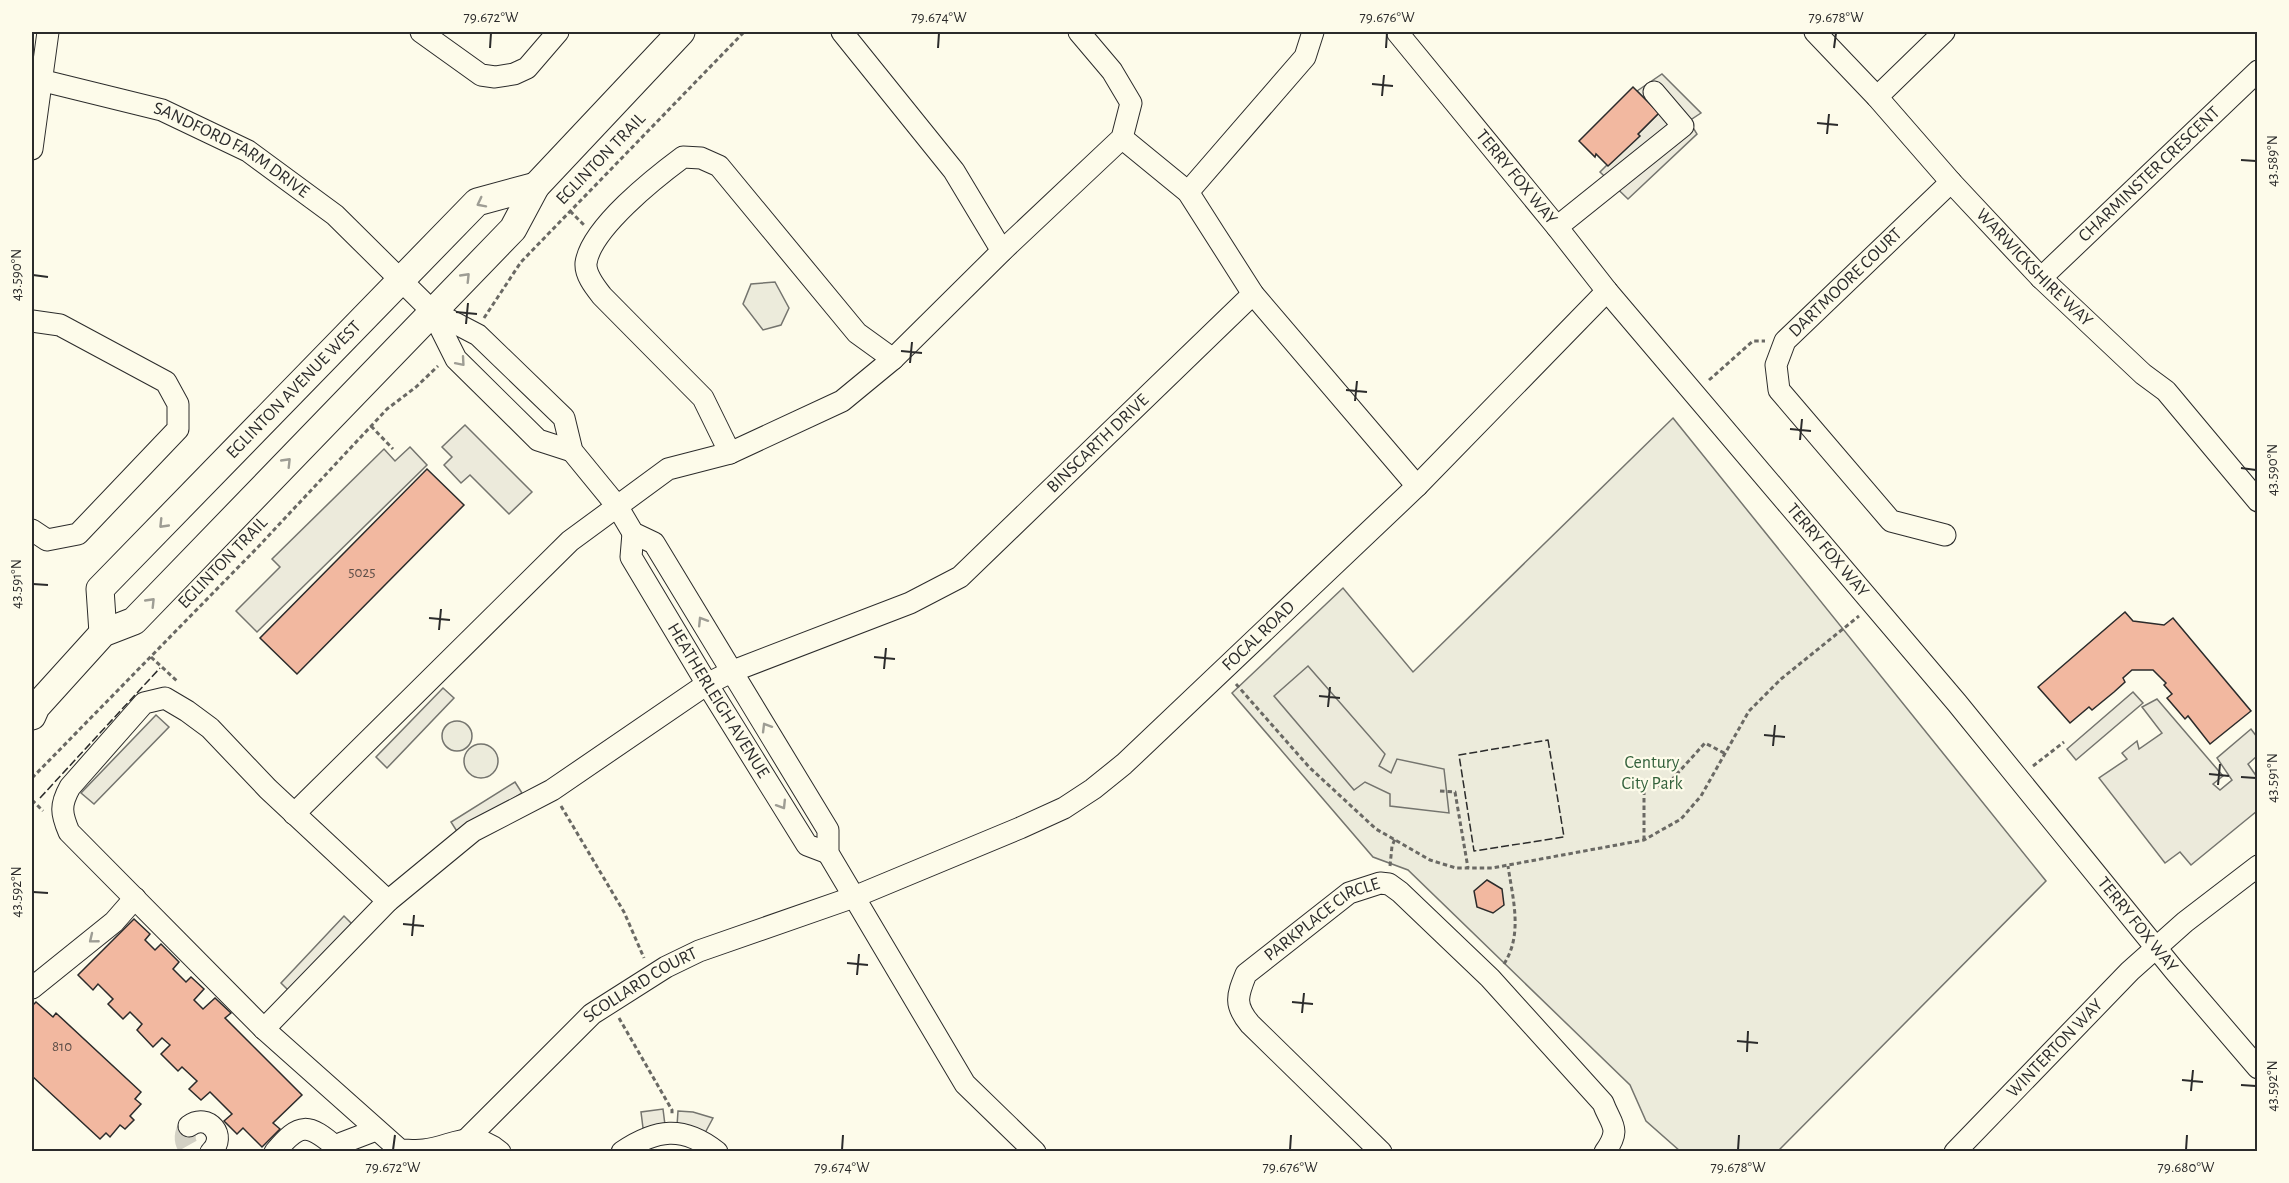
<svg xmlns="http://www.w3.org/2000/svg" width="2289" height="1183" font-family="'Alegreya Sans',sans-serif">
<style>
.green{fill:#ecebdb;stroke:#74746e;stroke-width:1.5}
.parking{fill:#eceadb;stroke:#74746e;stroke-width:1.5}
.building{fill:#f2b8a0;stroke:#2b2b2b;stroke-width:1.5}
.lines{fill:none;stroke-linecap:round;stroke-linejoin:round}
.minor-tunnel{stroke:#d3d1c4;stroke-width:21;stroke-dasharray:21 10;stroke-linecap:butt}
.minor-casing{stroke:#2b2b2b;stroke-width:23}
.major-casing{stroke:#2b2b2b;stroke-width:29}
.path{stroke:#6a6964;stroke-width:3;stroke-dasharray:4.5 3;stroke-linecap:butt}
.minor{stroke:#fdfbea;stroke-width:21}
.major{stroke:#fdfbea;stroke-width:27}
.fence{stroke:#2b2b2b;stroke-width:1.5;stroke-dasharray:8 3;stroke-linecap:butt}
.oneway{stroke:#9e9d94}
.ticks{fill:none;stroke:#2b2b2b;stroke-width:2}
.labels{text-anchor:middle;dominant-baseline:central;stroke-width:4.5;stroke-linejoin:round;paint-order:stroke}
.number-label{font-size:15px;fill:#5d4e48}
.street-label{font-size:18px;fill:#2b2b2b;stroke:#fdfbea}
.park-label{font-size:18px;fill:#34623c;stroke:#fdfbea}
.neatline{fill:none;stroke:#2b2b2b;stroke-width:2}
.ticks-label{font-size:15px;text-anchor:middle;fill:#2b2b2b}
</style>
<rect width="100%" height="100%" fill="#fdfbea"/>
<g class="green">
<polygon points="775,282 789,308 781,325 763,330 743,304 751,284"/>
<polygon points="1673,418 2046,881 1778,1151 1680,1151 1646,1121 1630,1085 1408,870 1373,857 1232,693 1343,588 1413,672"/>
<circle cx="457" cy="736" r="15"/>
<circle cx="481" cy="761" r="17"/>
</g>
<g class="parking">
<polygon points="1662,74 1701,113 1689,121 1697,134 1628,199 1600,172 1659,113 1637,91"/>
<polygon points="465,425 532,492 509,514 470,475 461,483 444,465 452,457 442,447"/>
<polygon points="410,447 427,465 257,632 236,611 280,567 272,559 384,449 395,461"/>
<polygon points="1308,666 1385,754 1379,766 1391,773 1397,759 1444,769 1449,813 1390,806 1390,794 1365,782 1354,790 1274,696"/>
<polygon points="443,688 454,698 387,768 376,757"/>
<polygon points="2133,692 2143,703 2076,760 2067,749"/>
<polygon points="2157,699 2223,776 2213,784 2220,790 2232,780 2217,758 2251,729 2257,737 2257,756 2248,764 2257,777 2257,811 2191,865 2180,852 2165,863 2099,778 2127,759 2122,753 2137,741 2139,749 2162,733 2142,707"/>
<polygon points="156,715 169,727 94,804 81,793"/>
<polygon points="515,782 522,793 458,833 451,822"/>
<polygon points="344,916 352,924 289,991 281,983"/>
<polygon points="663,1109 665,1125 643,1128 641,1112"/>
<polygon points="678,1111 693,1112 713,1118 705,1133 677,1126"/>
</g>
<g class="building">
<polygon points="1633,87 1659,113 1638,134 1640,136 1608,166 1596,154 1595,157 1579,141"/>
<polygon points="427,469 464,505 297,674 260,638"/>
<polygon points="2125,612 2133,621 2164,625 2173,618 2251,711 2210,744 2188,716 2185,719 2167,698 2172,694 2164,685 2166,683 2153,670 2132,670 2123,678 2125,682 2114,692 2092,710 2089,707 2070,723 2038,687"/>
<polygon points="1487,880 1502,889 1504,905 1493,913 1477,907 1474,891"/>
<polygon points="134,919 150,934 145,940 155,950 161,944 179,962 173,969 186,982 191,977 204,989 194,1000 203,1009 215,998 231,1013 225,1018 302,1095 273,1123 280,1129 262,1147 243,1128 237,1134 224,1121 232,1114 210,1092 201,1100 189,1089 197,1081 182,1067 178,1071 161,1054 170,1045 162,1038 153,1047 137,1030 142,1024 130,1012 123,1019 108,1004 113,999 98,984 93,990 78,975"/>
<polygon points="36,1002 53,1017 56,1013 141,1092 135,1099 141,1104 130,1116 134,1120 125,1129 120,1125 110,1137 106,1133 100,1139 32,1076 32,1006"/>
</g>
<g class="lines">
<path class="minor-tunnel" d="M189 1126C183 1136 184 1143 192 1152"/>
<defs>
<g id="minor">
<polyline points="421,32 481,75 495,77 514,74 527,68 558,32"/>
<polyline points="842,32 954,171 1002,251"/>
<path id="s1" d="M1397 32 1557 227 1607 291 1957 703 2174 970 2258 1068"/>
<path id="s2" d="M1815 32 1877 97 1951 182 2041 278 2143 374 2166 391 2258 501"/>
<path id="s3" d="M32 78 162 110 248 151 335 215 432 311 478 335 564 418 572 451 617 506 633 533 654 543 828 830V853L965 1084 1035 1152"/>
<polyline points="1877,97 1944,32"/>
<polyline points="1122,138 1188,192 1253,294 1417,486"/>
<polyline points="32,149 48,32"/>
<polyline points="1188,192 1305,57 1313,32"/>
<polyline points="1557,227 1683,126 1654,92"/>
<path id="s4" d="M2041 278 2258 71"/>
<polyline points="432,311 456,359 538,440 572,451"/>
<polyline points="32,321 60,325 166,382 178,404 178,429 78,534 47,540 32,530"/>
<path d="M730 453 703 398 602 296C595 287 585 275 586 263 591 228 656 177 683 157L701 158 719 166 857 333 893 359"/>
<path id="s5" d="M633 533 631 557 707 684 807 845 828 853"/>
<path id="s6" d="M1945 535 1891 521 1779 390 1776 365 1785 341 1951 182"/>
<polyline points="294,814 570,541 668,469 730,453 842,401 893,359 1002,251 1122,138 1131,103 1112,71 1079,32"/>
<path d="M388 901 268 789 210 728 187 711 165 698 144 703 70 787C60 805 61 813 69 832L264 1029 400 1150C408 1150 416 1151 424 1150 455 1146 471 1128 500 1152"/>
<polyline points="32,988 114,922 135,898"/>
<path id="s7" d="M264 1029 388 901 473 831 552 790 707 684 733 671 910 603 960 577 1253 294"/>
<path d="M189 1126C208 1112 228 1136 211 1152"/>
<path id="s8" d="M468 1138 592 1014 666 967 699 951 854 897 1020 828 1064 808 1093 789 1124 764 1417 486 1607 291"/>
<path d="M275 1152C300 1122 308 1123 337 1148"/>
<polyline points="333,1152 342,1143 376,1130"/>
<path d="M622 1152C656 1129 683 1125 717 1152"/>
<path id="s9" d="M1381 1152 1250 1024C1234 1005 1237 996 1246 974L1349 893 1380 883 1389 884 1400 892 1490 978 1603 1103C1611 1125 1622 1128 1605 1152"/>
<path id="s10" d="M1955 1152 2130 971 2185 922 2258 866"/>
</g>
<g id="major">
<path id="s11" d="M103 633 100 589 477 202 536 186"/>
<polyline points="32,716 36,707 103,633 134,621 513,229 536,186 681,32"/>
</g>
</defs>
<use href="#minor" class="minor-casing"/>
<use href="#major" class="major-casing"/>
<g class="path">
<polyline points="570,211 584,225"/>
<polyline points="484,318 521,262 744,32"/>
<polyline points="1709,380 1753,341 1765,341"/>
<polyline points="371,426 393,449"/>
<polyline points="151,657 177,681"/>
<polyline points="1236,684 1309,767 1376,829 1430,860 1456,868 1492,868 1644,840 1681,819 1701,796 1749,711 1781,679 1859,616"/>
<polyline points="2033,766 2064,742"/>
<polyline points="32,778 258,547 387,409 416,387 438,366"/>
<polyline points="1440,791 1455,792 1468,868"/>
<polyline points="32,800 43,811"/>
<polyline points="561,806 624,912 644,958"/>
<polyline points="1644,840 1644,787 1667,785 1705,743 1726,754"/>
<polyline points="1390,866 1392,846 1395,839"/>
<path d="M1504 964C1523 934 1513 900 1508 866"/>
<polyline points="619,1018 672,1110 672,1114"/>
</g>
<use href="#minor" class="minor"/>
<use href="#major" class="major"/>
<g class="fence">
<polygon points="1548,740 1564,837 1474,851 1459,755"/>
<polyline points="40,798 160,668"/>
</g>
</g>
<defs><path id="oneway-chevron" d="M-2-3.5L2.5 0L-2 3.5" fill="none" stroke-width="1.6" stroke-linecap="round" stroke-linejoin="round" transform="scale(1.5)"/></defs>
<g class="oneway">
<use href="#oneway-chevron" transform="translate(481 203) rotate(153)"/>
<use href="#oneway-chevron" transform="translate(466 277) rotate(-46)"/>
<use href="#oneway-chevron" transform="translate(461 362) rotate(49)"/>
<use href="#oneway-chevron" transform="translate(287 462) rotate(-46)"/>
<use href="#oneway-chevron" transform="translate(163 524) rotate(134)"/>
<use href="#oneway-chevron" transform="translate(151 602) rotate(-46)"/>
<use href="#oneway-chevron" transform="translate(702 621) rotate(-122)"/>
<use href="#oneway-chevron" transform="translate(766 727) rotate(-121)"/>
<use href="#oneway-chevron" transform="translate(782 805) rotate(58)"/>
<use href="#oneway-chevron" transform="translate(93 939) rotate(141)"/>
</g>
<path class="ticks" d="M490 48 491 33M938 48 939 33M1386 48 1387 33M1834 48 1836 33M1372 84 1393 86M1382 96 1384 75M1817 123 1838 125M1827 134 1829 114M2241 160 2256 161M33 275 48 277M456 312 477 314M466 324 468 303M901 351 922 353M910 363 912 342M1346 390 1367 392M1355 401 1357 381M1790 429 1811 431M1800 440 1802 419M2241 468 2256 470M33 584 48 585M429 618 450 620M439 630 441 609M874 657 895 659M884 669 886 648M1319 696 1340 698M1328 707 1330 687M1764 735 1785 737M1773 746 1775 725M2209 774 2229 776M2241 777 2256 778M2218 785 2220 764M33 892 48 893M403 924 424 926M412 936 414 915M847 963 868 965M857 975 859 954M1292 1002 1313 1004M1302 1013 1304 993M1737 1041 1758 1043M1747 1052 1748 1031M2182 1080 2203 1082M2241 1085 2256 1086M2191 1091 2193 1070M393 1150 395 1135M842 1150 843 1135M1290 1150 1291 1135M1738 1150 1739 1135M2186 1150 2187 1135"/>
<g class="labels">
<g class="number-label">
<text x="362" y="572">5025</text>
<text x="62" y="1046">810</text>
</g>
<g class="street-label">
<text stroke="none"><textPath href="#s3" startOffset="214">SANDFORD FARM DRIVE</textPath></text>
<text transform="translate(601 159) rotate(-46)">EGLINTON TRAIL</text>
<text stroke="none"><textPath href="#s4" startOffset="150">CHARMINSTER CRESCENT</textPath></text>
<text stroke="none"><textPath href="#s1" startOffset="188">TERRY FOX WAY</textPath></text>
<text stroke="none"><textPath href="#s2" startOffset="322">WARWICKSHIRE WAY</textPath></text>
<text stroke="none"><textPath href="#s6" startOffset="363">DARTMOORE COURT</textPath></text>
<text stroke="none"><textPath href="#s11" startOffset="322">EGLINTON AVENUE WEST</textPath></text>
<text stroke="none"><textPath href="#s7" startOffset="1032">BINSCARTH DRIVE</textPath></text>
<text stroke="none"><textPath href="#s1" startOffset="674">TERRY FOX WAY</textPath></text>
<text transform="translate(223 563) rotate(-46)">EGLINTON TRAIL</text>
<text stroke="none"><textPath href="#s8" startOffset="952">FOCAL ROAD</textPath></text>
<text stroke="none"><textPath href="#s5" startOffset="192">HEATHERLEIGH AVENUE</textPath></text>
<text stroke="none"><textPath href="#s9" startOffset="332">PARKPLACE CIRCLE</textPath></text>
<text stroke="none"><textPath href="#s1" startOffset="1160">TERRY FOX WAY</textPath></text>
<text stroke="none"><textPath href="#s8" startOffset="232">SCOLLARD COURT</textPath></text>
<text stroke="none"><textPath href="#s10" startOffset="144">WINTERTON WAY</textPath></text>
</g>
<g class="park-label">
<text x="1652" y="763">Century<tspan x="1652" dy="21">City Park</tspan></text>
</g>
</g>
<rect width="2289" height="1183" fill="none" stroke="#fdfbea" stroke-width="66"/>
<rect x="33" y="33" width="2223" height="1117" class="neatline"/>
<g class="ticks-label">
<text x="491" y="22">79.672°W</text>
<text x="939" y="22">79.674°W</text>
<text x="1387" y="22">79.676°W</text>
<text x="1836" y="22">79.678°W</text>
<text transform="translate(2272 161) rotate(-90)" y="5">43.589°N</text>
<text transform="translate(16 275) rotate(-90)" y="5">43.590°N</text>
<text transform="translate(2272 470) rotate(-90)" y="5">43.590°N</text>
<text transform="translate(16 584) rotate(-90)" y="5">43.591°N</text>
<text transform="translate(2272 778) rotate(-90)" y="5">43.591°N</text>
<text transform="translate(16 892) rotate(-90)" y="5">43.592°N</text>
<text transform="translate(2272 1086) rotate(-90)" y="5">43.592°N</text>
<text x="393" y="1172">79.672°W</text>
<text x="842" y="1172">79.674°W</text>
<text x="1290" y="1172">79.676°W</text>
<text x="1738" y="1172">79.678°W</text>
<text x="2186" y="1172">79.680°W</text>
</g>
</svg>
